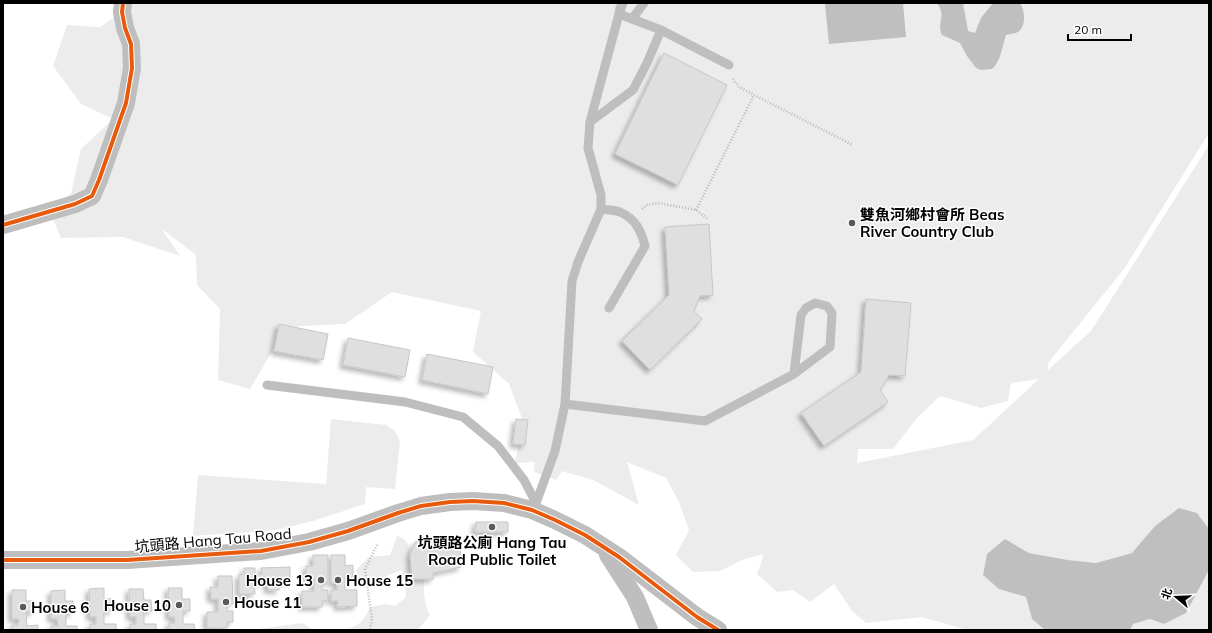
<svg xmlns="http://www.w3.org/2000/svg" width="1212" height="633" font-family="Mulish,'Noto Sans SC',sans-serif">
<style>
.green{fill:#ececec;fill-rule:evenodd}
.water{fill:#bfbfbf}
.building{fill:#dfdfdf;stroke:#c7c7c7;filter:url(#shadow)}
.lines{fill:none;stroke-linecap:round;stroke-linejoin:round}
.path{stroke:#b9b9b9;stroke-width:2.5;stroke-dasharray:1 2;stroke-linecap:butt}
.lane{stroke:#bebebe;stroke-width:9}
.street{stroke:#bebebe;stroke-width:18}
.cycleway-casing{stroke:#fff;stroke-width:6}
.cycleway{stroke:#e8590c;stroke-width:4}
.poi-dot{fill:#595959;stroke:#fff;stroke-width:1.5}
.labels{text-anchor:middle;dominant-baseline:central;stroke-width:3;stroke-linejoin:round;paint-order:stroke}
.poi-label{font-size:15px;font-weight:bold;fill:#000;stroke:#fff;text-anchor:start}
.street-label{font-size:15px;fill:#000;stroke:#fff}
</style>
<defs>
<filter id="shadow"><feDropShadow dx="-3.5" dy="3.5" stdDeviation="2" flood-color="#0004"/></filter>
</defs>
<rect width="100%" height="100%" fill="#fff"/>
<g class="green">
<path d="M128 3H1209V133L1124 269 1048 363V370L1091 331 1209 145V529L1197 513 1132 553 1096 563 1068 560 1029 553 1005 539 999 589 1026 597 1032 619 1045 630H967L922 617 866 623 852 611 834 584 810 602 793 590 777 592 757 574 764 554 742 560 720 571 693 572 676 555 689 530 679 502 666 478 627 462 639 505 593 480 562 471 556 480 534 472 535 462 515 463 523 421 509 384 473 352 481 311 392 292 345 324 286 327 250 389 218 380 220 309 197 285 196 255 162 229 180 256 123 237 61 238 50 212 71 193 81 149 113 119 81 104 53 66 67 25 100 27 122 12ZM1039 379 973 440 857 463 858 449H893L917 418 940 396 981 408 1008 401 1011 383Z"/>
<polygon points="331,419 386,425 395,431 400,441 395,489 366,487 365,504 313,521 276,530 193,536 198,475 326,484"/>
<path d="M397 536C410 539 409 550 411 561L425 566C424 582 422 601 430 615L418 630H345C360 625 364 621 370 607L386 604 396 606 406 597 405 581 402 570 376 580 362 582 356 570 369 557 390 555Z"/>
<polygon points="1209,570 1209,630 1130,630 1133,624 1150,619 1164,624 1186,613"/>
<polygon points="302,623 314,630 251,630"/>
</g>
<g class="water">
<polygon points="831,3 903,3 906,37 829,44 825,4"/>
<path d="M937 3H963L968 31 975 33 981 18 993 3H1020C1025 11 1027 28 1016 33 1013 34 1009 34 1006 35 1002 47 1001 61 992 69L981 70 976 68 967 56 960 43 942 35C936 22 947 17 937 3Z"/>
<polygon points="1179,508 1197,513 1209,529 1209,570 1186,613 1164,624 1150,619 1133,624 1130,630 1045,630 1032,619 1026,597 999,589 983,575 987,554 1005,539 1029,553 1068,560 1096,563 1132,553 1155,526"/>
</g>
<g class="building">
<polygon points="664,53 727,85 678,185 615,154"/>
<polygon points="709,224 713,295 700,296 694,311 702,319 650,370 622,341 669,295 665,227"/>
<polygon points="866,299 911,303 905,376 889,375 880,390 888,402 824,446 801,413 861,372"/>
<polygon points="279,324 328,334 323,360 274,351"/>
<polygon points="348,338 410,350 405,377 343,365"/>
<polygon points="427,354 493,367 488,394 422,380"/>
<polygon points="516,419 528,420 525,445 513,444"/>
<polygon points="476,522 508,522 508,532 475,532"/>
<polygon points="460,537 461,567 433,573 434,579 412,579 410,555 415,542"/>
<polygon points="313,555 328,555 328,583 322,583 322,590 328,590 328,600 322,601 322,607 302,607 302,591 314,591 314,578 306,578 306,566 313,566"/>
<polygon points="331,555 345,555 345,566 353,565 353,577 345,577 345,590 357,590 357,606 337,607 338,601 331,601 331,590 337,590 337,583 331,583"/>
<polygon points="290,567 290,582 279,582 279,590 268,590 267,582 254,582 255,594 239,594 239,575 244,574 244,568 255,568 255,574 262,574 261,568"/>
<polygon points="218,576 232,576 233,604 226,604 227,611 233,611 233,622 227,622 227,628 207,628 207,612 218,612 218,599 211,599 210,587 218,587"/>
<polygon points="104,588 104,599 112,599 112,611 104,611 104,624 116,624 116,630 90,630 90,624 96,624 96,617 90,617 89,589"/>
<polygon points="168,588 182,588 182,599 190,599 190,611 183,611 183,624 194,624 195,630 169,630 169,623 175,623 174,617 169,617"/>
<polygon points="129,589 143,589 144,600 151,600 152,611 144,611 144,624 156,624 156,630 130,630 130,624 136,624 136,617 130,617"/>
<polygon points="12,590 26,590 26,601 34,601 34,612 26,612 27,626 38,625 38,630 12,630 12,625 18,625 19,619 12,619"/>
<polygon points="65,590 65,601 73,601 73,613 66,613 66,626 77,626 77,630 51,630 51,626 58,626 57,619 51,619 51,591"/>
</g>
<g class="lines">
<g class="path">
<polyline points="733,79 739,87 754,95 853,145"/>
<polyline points="642,209 647,205 658,203 696,210 708,219"/>
<polyline points="696,210 754,95"/>
<polyline points="367,630 370,629 372,619 365,569 377,545 377,543"/>
</g>
<g class="lane">
<polyline points="632,19 644,3"/>
<polyline points="661,30 729,65"/>
<polyline points="590,122 633,90 647,63 661,30 619,14 620,8"/>
<path d="M601 209C607 210 615 210 620 212 636 219 641 231 645 246L609 308"/>
<polyline points="267,385 405,402 463,417 498,446 524,480 536,503 535,506"/>
<polyline points="565,404 705,421 794,374 801,315 806,308 815,303 827,306 832,313 830,347 794,374"/>
<polyline points="536,503 555,451 565,404 572,281 578,262 601,209 601,195 588,148 590,122 619,14 623,3"/>
</g>
<g class="street">
<polyline points="3,225 75,204 92,196 99,180 126,103 132,68 131,44 125,28 122,12 123,3"/>
<polyline points="608,555 635,597 649,630"/>
<polyline points="3,560 127,560 261,551 309,542 348,531 398,513 421,506 450,502 473,501 504,503 532,510 555,520 585,535 619,557 697,617 718,630"/>
</g>
<defs>
<g id="cycleway">
<polyline points="3,225 75,204 92,196 99,180 126,103 132,68 131,44 125,28 122,12 123,3"/>
<polyline points="3,560 127,560 261,551 309,542 348,531 398,513 421,506 450,502 473,501 504,503 532,510 555,520 585,535 619,557 697,617 718,630"/>
</g>
</defs>
<use href="#cycleway" class="cycleway-casing"/>
<use href="#cycleway" class="cycleway"/>
</g>
<g class="poi-dot">
<circle cx="852" cy="223" r="4"/>
<circle cx="492" cy="527" r="4"/>
<circle cx="321" cy="580" r="4"/>
<circle cx="338" cy="580" r="4"/>
<circle cx="226" cy="602" r="4"/>
<circle cx="179" cy="605" r="4"/>
<circle cx="23" cy="607" r="4"/>
</g>
<g class="labels">
<g class="poi-label">
<text x="860" y="214">雙魚河鄉村會所 Beas<tspan x="860" dy="17">River Country Club</tspan></text>
<text x="492" y="542" text-anchor="middle">坑頭路公廁 Hang Tau<tspan x="492" dy="17">Road Public Toilet</tspan></text>
<text x="313" y="580" text-anchor="end">House 13</text>
<text x="346" y="580">House 15</text>
<text x="234" y="602">House 11</text>
<text x="171" y="605" text-anchor="end">House 10</text>
<text x="31" y="607">House 6</text>
</g>
<g class="street-label">
<text transform="translate(213 540) rotate(-5)">坑頭路 Hang Tau Road</text>
</g>
</g>
<rect width="1212" height="633" fill="none" stroke="#000000" stroke-width="8"/>
<g transform="translate(1176 597) rotate(289)" stroke="#ffffff" stroke-width="3" paint-order="stroke">
<path d="M0-3L7 15L0 10L-7 15Z" fill="#000000"/>
<text y="-6" font-size="11" font-weight="bold" text-anchor="middle" fill="#000000">北</text>
</g>
<path d="M1068 34v6h63v-6" fill="none" stroke="#000000" stroke-width="2"/>
<text x="1074" y="34" font-size="12" fill="#000000" stroke="#ffffff" stroke-width="3" paint-order="stroke">20 m</text>
</svg>
